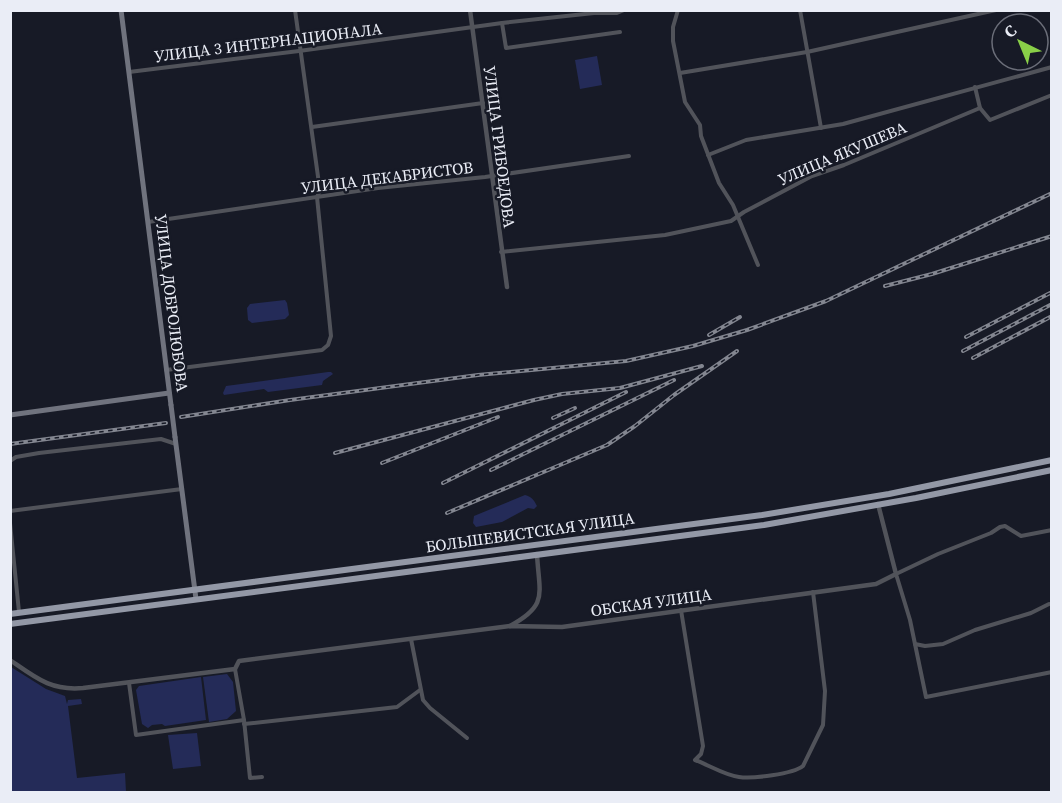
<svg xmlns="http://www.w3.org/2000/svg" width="1062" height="803" font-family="'Source Serif 4',serif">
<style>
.green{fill:#242b58}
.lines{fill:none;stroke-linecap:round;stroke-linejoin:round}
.minor{stroke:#51535a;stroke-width:4}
.tertiary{stroke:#51535a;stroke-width:4.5}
.secondary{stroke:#70737e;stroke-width:5}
.trunk{stroke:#9398a6;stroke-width:6}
.rail-casing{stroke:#838690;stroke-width:4}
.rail{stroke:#171a26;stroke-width:1.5;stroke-dasharray:4.5;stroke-linecap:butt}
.secondary-bridge{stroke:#70737e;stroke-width:5}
.labels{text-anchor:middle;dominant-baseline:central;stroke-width:5;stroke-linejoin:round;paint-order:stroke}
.street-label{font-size:16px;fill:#eaedf6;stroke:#171a26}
</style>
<rect width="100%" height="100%" fill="#171a26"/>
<g class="green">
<polygon points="597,56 602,85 580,89 575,60"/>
<polygon points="285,300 287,303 289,315 285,319 252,323 248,320 247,308 250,304"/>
<polygon points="328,372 331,372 333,374 323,381 322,385 268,392 264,389 224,395 223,393 226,386"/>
<path d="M525 495C532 497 534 500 537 506L534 509 528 508 502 522 476 527 473 523 474 516Z"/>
<polygon points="11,667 46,689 65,696 67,704 68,700 81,699 82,704 68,706 77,778 125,773 126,792 11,792"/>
<polygon points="227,674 233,682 236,711 227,719 209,722 203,677"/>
<polygon points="201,677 206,720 165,726 162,724 152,725 148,728 142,724 136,690 139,686"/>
<polygon points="197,733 201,766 173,769 168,735"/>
</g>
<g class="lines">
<g class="minor">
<polyline points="678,10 673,27 673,41 685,102 700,125 701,136 719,183 733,205 758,265"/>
<polyline points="800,10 821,128"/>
<polyline points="502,23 506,48 620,32"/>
<polyline points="129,72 299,51 502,23 594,13 617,13 624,10"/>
<polyline points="680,73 807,52 996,10"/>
<polyline points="975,87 980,108 990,120 1052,95"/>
<polyline points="312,127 483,103"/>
<polyline points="708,155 746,140 843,124 1052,67"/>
<polyline points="148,222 378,188 485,177 629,156"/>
<polyline points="501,252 665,235 731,221 744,212 812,176 844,165 980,108"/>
<polyline points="166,370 322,350 328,345 331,336 317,197 320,191 295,10"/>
<polyline points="10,461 16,457 39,453 161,439 176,444"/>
<polyline points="10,511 182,489"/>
<polyline points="10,523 19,612"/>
<polyline points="1052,530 1021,536 1005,526 1000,527 991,533 938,554 896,574 910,620 926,697 1052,672"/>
<path d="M681 610 703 746 701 754 695 760C709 765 724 775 739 777 752 779 793 774 803 766L823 725 825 691 813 592"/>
<polyline points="411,639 423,700 430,708 467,738"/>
<polyline points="915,644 925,646 943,644 975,630 1031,613 1049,604"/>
<polyline points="235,669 244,720 250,778 262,777"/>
<polyline points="129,683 136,735 244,720"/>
<polyline points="244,724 397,707 420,690"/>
</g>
<g class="tertiary">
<polyline points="470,10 507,287"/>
<path d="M510 626C549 605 539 594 537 554"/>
<path d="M10 660C36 678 51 691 83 688L235 669 239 661 510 626 562 627 876 584 896 574 878 504"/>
</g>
<g class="secondary">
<polyline points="121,10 171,405"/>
<polyline points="10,415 169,393"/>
<polyline points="175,437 196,599"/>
</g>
<g class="trunk">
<polyline points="10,614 762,515 889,494 1052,460"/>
<polyline points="10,624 764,525 916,498 1052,470"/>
</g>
<defs>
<g id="rail">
<polyline points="885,286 932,274 1052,236"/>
<polyline points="709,335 740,317"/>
<polyline points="966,337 1052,292"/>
<polyline points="963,351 1052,304"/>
<polyline points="973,358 1052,316"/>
<polyline points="181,417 290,400 478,375 626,361 693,346 747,330 826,301 1052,193"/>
<polyline points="553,418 575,408"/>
<polyline points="10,444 166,423"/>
<polyline points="335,453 534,400 562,394 620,388 702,366"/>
<polyline points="382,463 498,417"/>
<polyline points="491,470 674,380"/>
<polyline points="443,483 626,392"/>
<polyline points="447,513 607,445 635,426 674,395 737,351"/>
</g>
</defs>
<use href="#rail" class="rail-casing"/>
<use href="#rail" class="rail"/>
<polyline class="secondary-bridge" points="171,405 175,437"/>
</g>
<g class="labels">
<g class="street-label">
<text transform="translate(268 42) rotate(-7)">УЛИЦА 3 ИНТЕРНАЦИОНАЛА</text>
<text transform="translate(500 147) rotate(83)">УЛИЦА ГРИБОЕДОВА</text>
<text transform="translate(842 153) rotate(-23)">УЛИЦА ЯКУШЕВА</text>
<text transform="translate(387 177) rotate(-7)">УЛИЦА ДЕКАБРИСТОВ</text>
<text transform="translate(172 303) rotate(83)">УЛИЦА ДОБРОЛЮБОВА</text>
<text transform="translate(530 532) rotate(-8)">БОЛЬШЕВИСТСКАЯ УЛИЦА</text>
<text transform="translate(651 602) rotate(-8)">ОБСКАЯ УЛИЦА</text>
</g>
</g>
<rect width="1062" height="803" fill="none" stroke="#eaedf6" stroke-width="24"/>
<g transform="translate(1020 42) rotate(317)"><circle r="28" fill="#171a26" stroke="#6b6e79" stroke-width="1.5"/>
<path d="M0-4.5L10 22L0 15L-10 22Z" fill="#89cf48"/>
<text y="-9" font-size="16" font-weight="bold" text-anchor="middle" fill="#eaedf6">С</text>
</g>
</svg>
